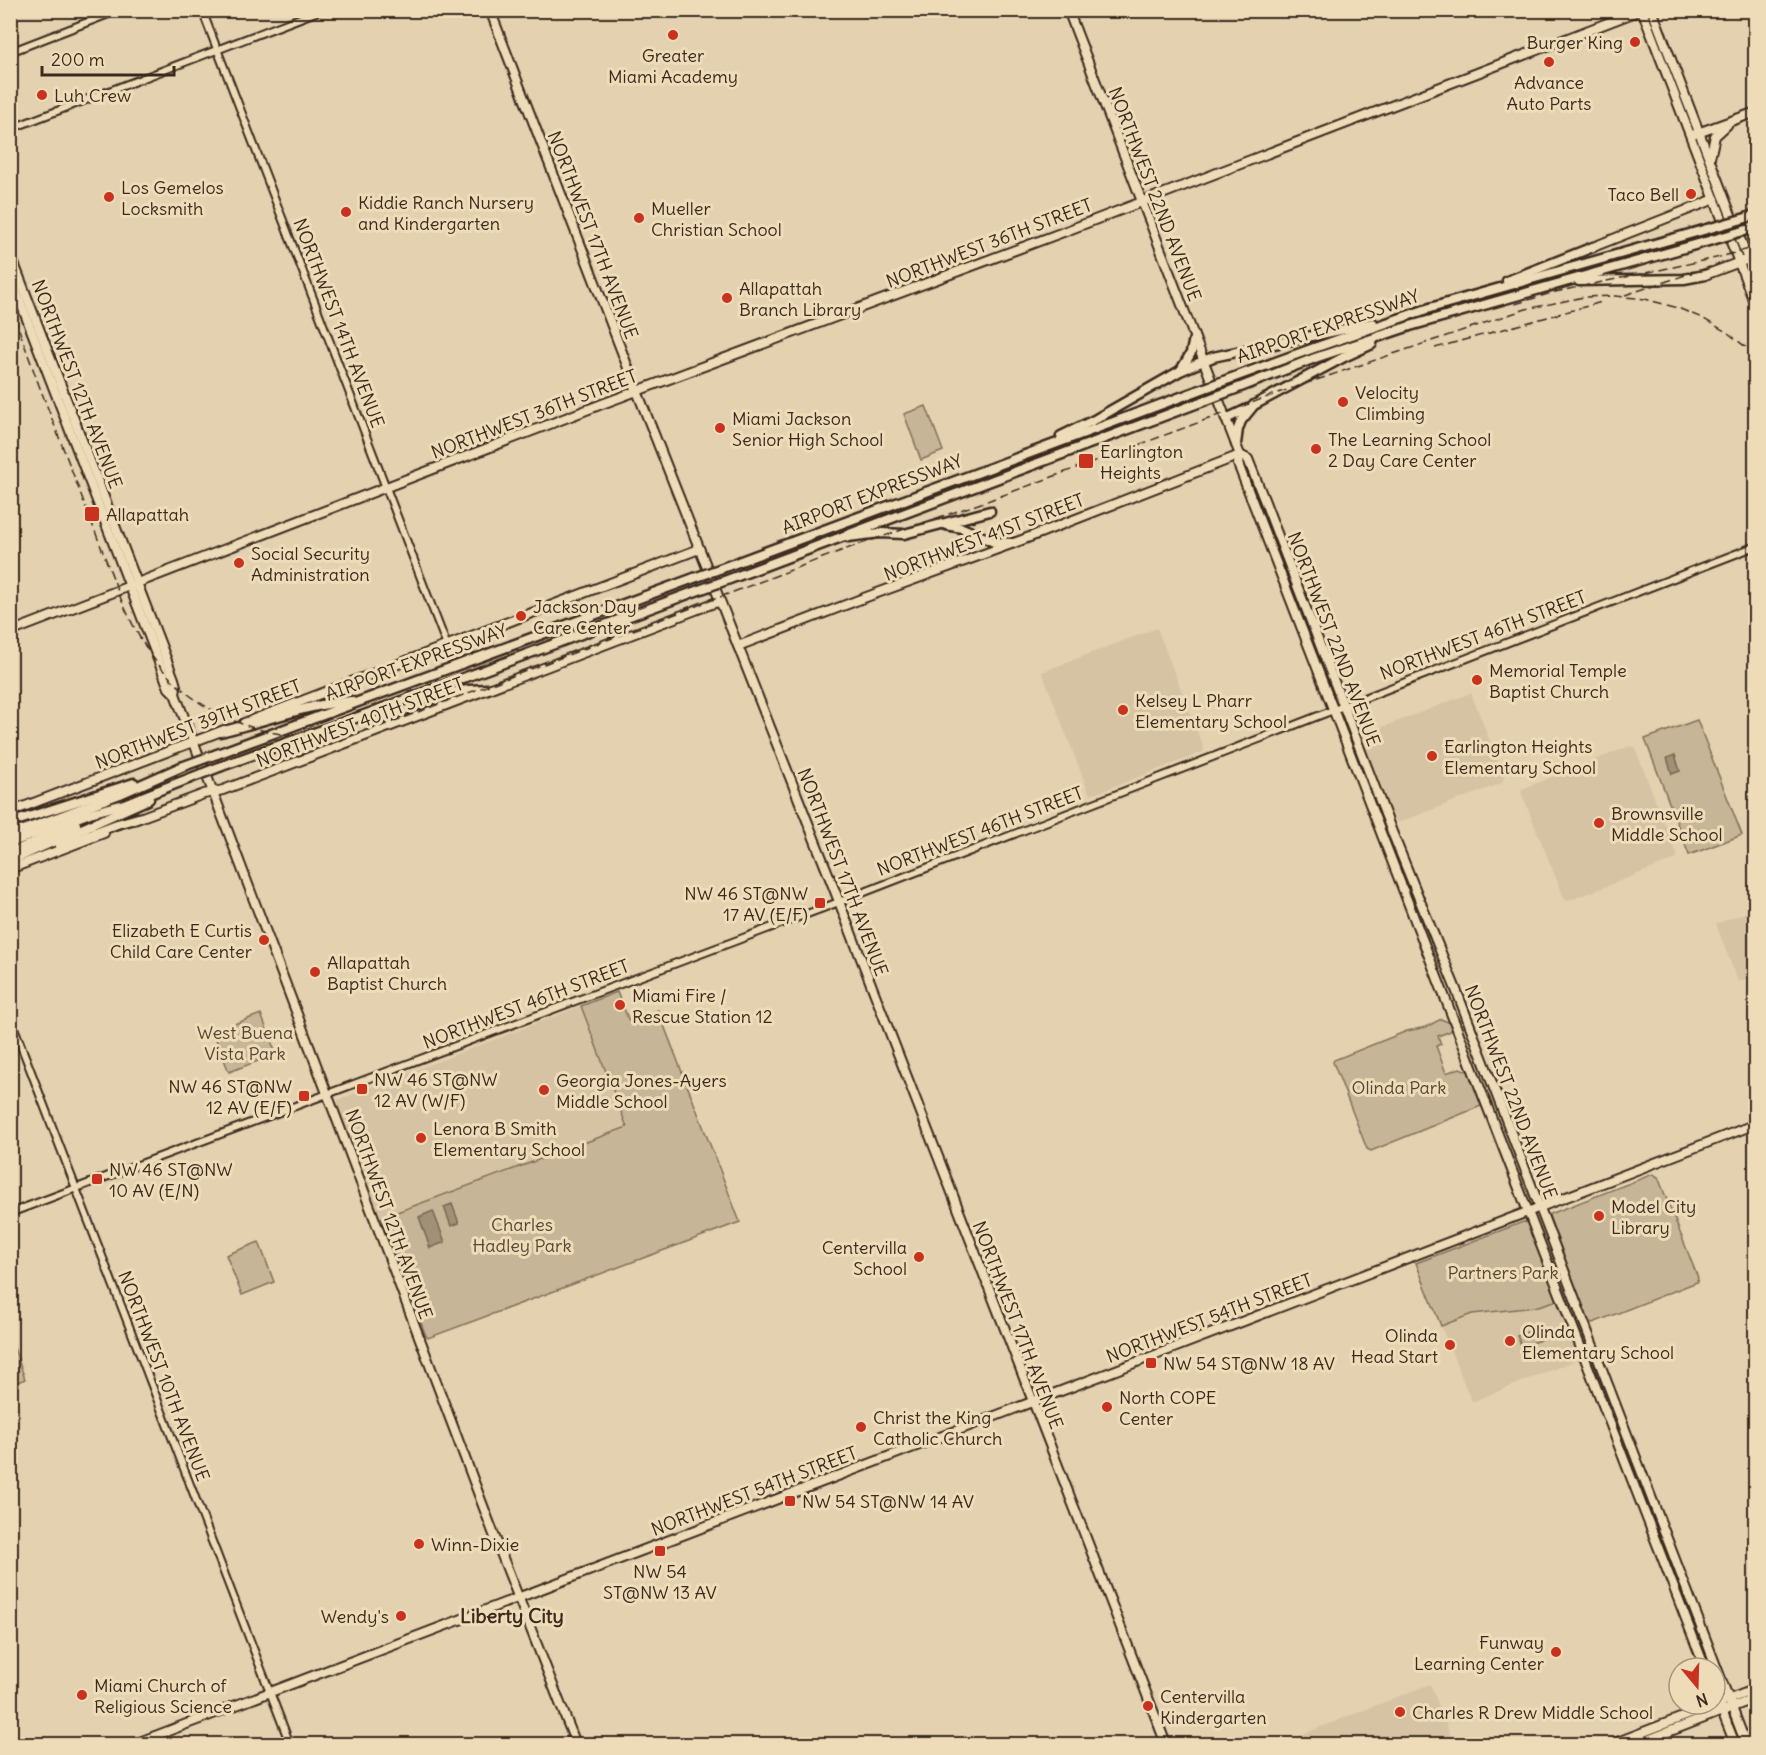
<svg xmlns="http://www.w3.org/2000/svg" width="1766" height="1755" font-family="Delius,sans-serif">
<style>
.built{fill:#d5c3a4}
.green{fill:#c7b597;stroke:#81705a;stroke-width:1.5}
.water{fill:#a09075;stroke:#786752;stroke-width:1.5}
.lines{fill:none;stroke-linecap:round;stroke-linejoin:round}
.minor-casing{stroke:#3b2a1e;stroke-width:10}
.major-casing{stroke:#3b2a1e;stroke-width:12}
.highway-casing{stroke:#3b2a1e;stroke-width:13}
.minor{stroke:#eedcb9;stroke-width:6}
.major{stroke:#eedcb9;stroke-width:8}
.highway{stroke:#eedcb9;stroke-width:8}
.rail{stroke:#3b2a1e;stroke-width:1.5;stroke-dasharray:9 4.5;stroke-linecap:butt}
.highway-bridge-casing{stroke:#3b2a1e;stroke-width:13;stroke-linecap:butt}
.highway-bridge{stroke:#eedcb9;stroke-width:8}
.poi-dot{fill:#c8321e;stroke:#eedcb9;stroke-width:2}
.labels{text-anchor:middle;dominant-baseline:central;stroke-width:6;stroke-linejoin:round;paint-order:stroke}
.poi-label{font-size:18px;fill:#3b2a1e;stroke:#eedcb9;text-anchor:start}
.street-label{font-size:18px;fill:#3b2a1e;stroke:#eedcb9}
.park-label{font-size:18px;fill:#574636;stroke:#eedcb9}
.neighbourhood-label{font-size:20px;font-weight:bold;fill:#3b2a1e;stroke:#eedcb9}
</style>
<rect width="100%" height="100%" fill="#e3d1b0"/>
<filter id="ink" filterUnits="userSpaceOnUse"><feTurbulence type="fractalNoise" baseFrequency=".0167" numOctaves="2"/><feDisplacementMap in="SourceGraphic" scale="12" xChannelSelector="R" yChannelSelector="G"/><feConvolveMatrix kernelMatrix="1 2 1 2 8 2 1 2 1" color-interpolation-filters="sRGB"/></filter>
<g filter="url(#ink)">
<g class="built">
<polygon points="1157,628 1204,749 1203,752 1092,795 1089,793 1042,672"/>
<polygon points="1471,693 1504,777 1502,783 1400,822 1396,821 1393,818 1360,736"/>
<polygon points="1630,746 1635,748 1677,855 1677,858 1674,860 1568,901 1565,900 1521,792 1522,789"/>
<polygon points="1755,909 1755,975 1738,982 1716,924"/>
<polygon points="581,1006 627,1126 381,1218 337,1104 338,1100"/>
<polygon points="1558,1300 1580,1356 1579,1359 1474,1401 1471,1400 1441,1326 1472,1314 1535,1307"/>
<polygon points="1430,1684 1454,1744 1276,1744 1288,1740"/>
</g>
<g class="green">
<polygon points="926,406 943,451 921,460 904,414"/>
<polygon points="1697,720 1742,835 1689,855 1645,739"/>
<polygon points="617,992 629,1021 658,1010 740,1222 428,1338 426,1336 381,1218 627,1127 581,1006"/>
<polygon points="261,1014 276,1054 229,1072 213,1032"/>
<polygon points="1441,1019 1450,1023 1453,1030 1438,1036 1441,1044 1436,1046 1446,1073 1460,1068 1470,1072 1481,1106 1371,1151 1367,1149 1333,1062 1334,1060 1407,1031 1426,1027"/>
<polygon points="1653,1174 1658,1177 1698,1278 1697,1282 1593,1323 1588,1321 1549,1216 1550,1214"/>
<polygon points="1523,1222 1528,1223 1530,1225 1558,1300 1535,1307 1472,1314 1441,1326 1416,1263"/>
<polygon points="259,1242 274,1282 242,1295 226,1255"/>
<polygon points="1541,1327 1545,1338 1522,1347 1517,1336"/>
<polygon points="11,1339 25,1379 11,1385 10,1385"/>
</g>
<g class="water">
<polygon points="1675,755 1680,771 1672,774 1667,758"/>
<polygon points="452,1204 459,1223 451,1226 444,1207"/>
<polygon points="433,1211 445,1242 430,1248 419,1217"/>
</g>
<g class="lines">
<defs>
<g id="minor">
<polyline points="202,10 447,646"/>
<polyline points="10,52 119,10"/>
<polyline points="10,129 321,10"/>
<polyline points="10,1017 290,1744"/>
<polyline points="10,1213 839,902 1756,546"/>
</g>
<g id="major">
<polyline points="490,10 637,391 831,881 1166,1744"/>
<polyline points="1068,10 1240,455 1238,464 1705,1668"/>
<polyline points="1642,10 1756,307"/>
<polyline points="1652,10 1756,280"/>
<polyline points="1695,134 1756,112"/>
<polyline points="1710,158 1715,136 1727,125"/>
<polyline points="1593,247 1715,199"/>
<polyline points="10,253 174,679 176,686 175,694"/>
<polyline points="10,275 169,688 175,694 213,792 499,1548 576,1744"/>
<polyline points="1705,275 1756,256"/>
<polyline points="1240,455 1248,459 1265,502 1392,832 1457,992 1746,1744"/>
<polyline points="10,632 602,404 1066,231 1641,10"/>
<polyline points="738,646 861,599 1022,540 1240,455"/>
<polyline points="244,723 699,549"/>
<polyline points="10,812 224,730"/>
<polyline points="134,820 204,794 223,790 714,603 720,602"/>
<polyline points="10,869 104,833"/>
<polyline points="1715,1693 1735,1744"/>
<polyline points="134,1744 1158,1354 1756,1124"/>
<polyline points="1612,1744 1756,1689"/>
<polyline points="1637,1744 1756,1698"/>
</g>
<g id="highway">
<polyline points="1746,218 1756,214"/>
<polyline points="1507,281 1593,247"/>
<polyline points="1579,281 1684,279 1705,275"/>
<polyline points="1181,370 1191,353 1194,338"/>
<polyline points="1229,379 1314,348 1430,308 1707,229"/>
<polyline points="1233,390 1315,358 1410,326 1712,240"/>
<polyline points="1226,419 1247,409"/>
<polyline points="1061,436 1096,419 1180,371 1213,357 1373,323"/>
<polyline points="1236,444 1238,429 1241,421 1254,405 1346,356 1372,344"/>
<polyline points="946,525 962,528 994,542 1013,543"/>
<polyline points="848,537 880,533 904,534 990,511"/>
<polyline points="722,568 1197,391"/>
<polyline points="727,580 1201,402"/>
<polyline points="418,699 468,690 488,689"/>
<path d="M220 732C263 722 307 704 351 701"/>
<polyline points="217,754 694,578"/>
<polyline points="222,766 364,715 699,590"/>
<polyline points="10,823 134,783"/>
<polyline points="10,835 120,794 181,767"/>
<polyline points="10,843 90,813 124,804 188,779"/>
<polyline points="59,846 117,824 138,818"/>
<polyline points="10,853 76,824"/>
<polyline points="10,861 149,799"/>
</g>
</defs>
<use href="#minor" class="minor-casing"/>
<use href="#major" class="major-casing"/>
<use href="#highway" class="highway-casing"/>
<use href="#minor" class="minor"/>
<use href="#major" class="major"/>
<use href="#highway" class="highway"/>
<g class="rail">
<polyline points="1625,295 1719,264"/>
<path d="M10 304 37 380 121 599C130 620 140 640 154 659 207 729 296 751 379 727L846 549 990 500 1281 392 1526 309 1584 297 1615 296 1645 299 1678 308 1702 318 1728 333 1756 355"/>
<polyline points="1515,304 1555,292 1716,258 1756,247"/>
<polyline points="1435,348 1602,302"/>
</g>
<defs>
<g id="highway-bridge">
<polyline points="1707,229 1746,218"/>
<polyline points="1712,240 1750,229"/>
<polyline points="1197,391 1229,379"/>
<polyline points="1201,402 1233,390"/>
<polyline points="694,578 722,568"/>
<polyline points="699,590 727,580"/>
<polyline points="181,767 217,754"/>
<polyline points="188,779 222,766"/>
</g>
</defs>
<use href="#highway-bridge" class="highway-bridge-casing"/>
<use href="#highway-bridge" class="highway-bridge"/>
</g>
</g>
<g class="poi-dot">
<circle cx="673" cy="35" r="6"/>
<circle cx="1635" cy="42" r="6"/>
<circle cx="1549" cy="62" r="6"/>
<circle cx="42" cy="95" r="6"/>
<circle cx="1691" cy="194" r="6"/>
<circle cx="109" cy="197" r="6"/>
<circle cx="346" cy="212" r="6"/>
<circle cx="639" cy="218" r="6"/>
<circle cx="727" cy="298" r="6"/>
<circle cx="1343" cy="402" r="6"/>
<circle cx="720" cy="428" r="6"/>
<circle cx="1316" cy="449" r="6"/>
<rect x="1078" y="453" width="16" height="16" rx="3"/>
<rect x="84" y="506" width="16" height="16" rx="3"/>
<circle cx="239" cy="563" r="6"/>
<circle cx="521" cy="616" r="6"/>
<circle cx="1477" cy="680" r="6"/>
<circle cx="1123" cy="710" r="6"/>
<circle cx="1432" cy="756" r="6"/>
<circle cx="1599" cy="823" r="6"/>
<rect x="814" y="897" width="12" height="12" rx="3"/>
<circle cx="264" cy="940" r="6"/>
<circle cx="315" cy="972" r="6"/>
<circle cx="620" cy="1005" r="6"/>
<rect x="356" y="1083" width="12" height="12" rx="3"/>
<circle cx="544" cy="1090" r="6"/>
<rect x="298" y="1090" width="12" height="12" rx="3"/>
<circle cx="421" cy="1138" r="6"/>
<rect x="91" y="1173" width="12" height="12" rx="3"/>
<circle cx="1599" cy="1216" r="6"/>
<circle cx="919" cy="1257" r="6"/>
<circle cx="1510" cy="1341" r="6"/>
<circle cx="1450" cy="1345" r="6"/>
<rect x="1145" y="1357" width="12" height="12" rx="3"/>
<circle cx="1107" cy="1407" r="6"/>
<circle cx="861" cy="1427" r="6"/>
<rect x="784" y="1495" width="12" height="12" rx="3"/>
<circle cx="419" cy="1544" r="6"/>
<rect x="654" y="1545" width="12" height="12" rx="3"/>
<circle cx="401" cy="1616" r="6"/>
<circle cx="1556" cy="1652" r="6"/>
<circle cx="82" cy="1695" r="6"/>
<circle cx="1148" cy="1706" r="6"/>
<circle cx="1400" cy="1712" r="6"/>
</g>
<g class="labels">
<g class="poi-label">
<text x="1623" y="42" text-anchor="end">Burger King</text>
<text x="673" y="55" text-anchor="middle">Greater<tspan x="673" dy="21">Miami Academy</tspan></text>
<text x="1549" y="82" text-anchor="middle">Advance<tspan x="1549" dy="21">Auto Parts</tspan></text>
<text x="54" y="95">Luh Crew</text>
<text x="121" y="187">Los Gemelos<tspan x="121" dy="21">Locksmith</tspan></text>
<text x="1679" y="194" text-anchor="end">Taco Bell</text>
<text x="358" y="202">Kiddie Ranch Nursery<tspan x="358" dy="21">and Kindergarten</tspan></text>
<text x="651" y="208">Mueller<tspan x="651" dy="21">Christian School</tspan></text>
<text x="739" y="288">Allapattah<tspan x="739" dy="21">Branch Library</tspan></text>
<text x="1355" y="392">Velocity<tspan x="1355" dy="21">Climbing</tspan></text>
<text x="732" y="418">Miami Jackson<tspan x="732" dy="21">Senior High School</tspan></text>
<text x="1328" y="439">The Learning School<tspan x="1328" dy="21">2 Day Care Center</tspan></text>
<text x="1100" y="451">Earlington<tspan x="1100" dy="21">Heights</tspan></text>
<text x="106" y="514">Allapattah</text>
<text x="251" y="553">Social Security<tspan x="251" dy="21">Administration</tspan></text>
<text x="533" y="606">Jackson Day<tspan x="533" dy="21">Care Center</tspan></text>
<text x="1489" y="670">Memorial Temple<tspan x="1489" dy="21">Baptist Church</tspan></text>
<text x="1135" y="700">Kelsey L Pharr<tspan x="1135" dy="21">Elementary School</tspan></text>
<text x="1444" y="746">Earlington Heights<tspan x="1444" dy="21">Elementary School</tspan></text>
<text x="1611" y="813">Brownsville<tspan x="1611" dy="21">Middle School</tspan></text>
<text x="808" y="893" text-anchor="end">NW 46 ST@NW<tspan x="808" dy="21">17 AV (E/F)</tspan></text>
<text x="252" y="930" text-anchor="end">Elizabeth E Curtis<tspan x="252" dy="21">Child Care Center</tspan></text>
<text x="327" y="962">Allapattah<tspan x="327" dy="21">Baptist Church</tspan></text>
<text x="632" y="995">Miami Fire /<tspan x="632" dy="21">Rescue Station 12</tspan></text>
<text x="374" y="1079">NW 46 ST@NW<tspan x="374" dy="21">12 AV (W/F)</tspan></text>
<text x="556" y="1080">Georgia Jones-Ayers<tspan x="556" dy="21">Middle School</tspan></text>
<text x="292" y="1086" text-anchor="end">NW 46 ST@NW<tspan x="292" dy="21">12 AV (E/F)</tspan></text>
<text x="433" y="1128">Lenora B Smith<tspan x="433" dy="21">Elementary School</tspan></text>
<text x="109" y="1169">NW 46 ST@NW<tspan x="109" dy="21">10 AV (E/N)</tspan></text>
<text x="1611" y="1206">Model City<tspan x="1611" dy="21">Library</tspan></text>
<text x="907" y="1247" text-anchor="end">Centervilla<tspan x="907" dy="21">School</tspan></text>
<text x="1522" y="1331">Olinda<tspan x="1522" dy="21">Elementary School</tspan></text>
<text x="1438" y="1335" text-anchor="end">Olinda<tspan x="1438" dy="21">Head Start</tspan></text>
<text x="1163" y="1363">NW 54 ST@NW 18 AV</text>
<text x="1119" y="1397">North COPE<tspan x="1119" dy="21">Center</tspan></text>
<text x="873" y="1417">Christ the King<tspan x="873" dy="21">Catholic Church</tspan></text>
<text x="802" y="1501">NW 54 ST@NW 14 AV</text>
<text x="431" y="1544">Winn-Dixie</text>
<text x="660" y="1571" text-anchor="middle">NW 54<tspan x="660" dy="21">ST@NW 13 AV</tspan></text>
<text x="389" y="1616" text-anchor="end">Wendy's</text>
<text x="1544" y="1642" text-anchor="end">Funway<tspan x="1544" dy="21">Learning Center</tspan></text>
<text x="94" y="1685">Miami Church of<tspan x="94" dy="21">Religious Science</tspan></text>
<text x="1160" y="1696">Centervilla<tspan x="1160" dy="21">Kindergarten</tspan></text>
<text x="1412" y="1712">Charles R Drew Middle School</text>
</g>
<g class="street-label">
<text transform="translate(1155 194) rotate(69)">NORTHWEST 22ND AVENUE</text>
<text transform="translate(593 235) rotate(69)">NORTHWEST 17TH AVENUE</text>
<text transform="translate(989 243) rotate(-21)">NORTHWEST 36TH STREET</text>
<text transform="translate(339 323) rotate(69)">NORTHWEST 14TH AVENUE</text>
<text transform="translate(1328 326) rotate(-19)">AIRPORT EXPRESSWAY</text>
<text transform="translate(77 384) rotate(69)">NORTHWEST 12TH AVENUE</text>
<text transform="translate(534 414) rotate(-21)">NORTHWEST 36TH STREET</text>
<text transform="translate(872 494) rotate(-21)">AIRPORT EXPRESSWAY</text>
<text transform="translate(984 537) rotate(-21)">NORTHWEST 41ST STREET</text>
<text transform="translate(1483 635) rotate(-21)">NORTHWEST 46TH STREET</text>
<text transform="translate(1334 639) rotate(69)">NORTHWEST 22ND AVENUE</text>
<text transform="translate(416 662) rotate(-20)">AIRPORT EXPRESSWAY</text>
<text transform="translate(360 722) rotate(-21)">NORTHWEST 40TH STREET</text>
<text transform="translate(198 724) rotate(-21)">NORTHWEST 39TH STREET</text>
<text transform="translate(980 831) rotate(-21)">NORTHWEST 46TH STREET</text>
<text transform="translate(843 872) rotate(69)">NORTHWEST 17TH AVENUE</text>
<text transform="translate(526 1004) rotate(-21)">NORTHWEST 46TH STREET</text>
<text transform="translate(1511 1092) rotate(69)">NORTHWEST 22ND AVENUE</text>
<text transform="translate(389 1214) rotate(70)">NORTHWEST 12TH AVENUE</text>
<text transform="translate(1209 1318) rotate(-21)">NORTHWEST 54TH STREET</text>
<text transform="translate(1018 1325) rotate(69)">NORTHWEST 17TH AVENUE</text>
<text transform="translate(164 1376) rotate(69)">NORTHWEST 10TH AVENUE</text>
<text transform="translate(754 1491) rotate(-21)">NORTHWEST 54TH STREET</text>
</g>
<g class="park-label">
<text x="245" y="1032">West Buena<tspan x="245" dy="21">Vista Park</tspan></text>
<text x="1399" y="1087">Olinda Park</text>
<text x="522" y="1224">Charles<tspan x="522" dy="21">Hadley Park</tspan></text>
<text x="1503" y="1272">Partners Park</text>
</g>
<g class="neighbourhood-label">
<text x="512" y="1615">Liberty City</text>
</g>
</g>
<rect width="1766" height="1755" fill="none" stroke="#eedcb9" stroke-width="36"/>
<rect x="18" y="18" width="1730" height="1719" fill="none" stroke="#3b2a1e" stroke-width="2" filter="url(#ink)"/>
<g transform="translate(1697 1686) rotate(161)"><circle r="28" fill="#eedcb9" stroke="#a6957b" stroke-width="1.5"/>
<path d="M0-4.5L10 22L0 15L-10 22Z" fill="#c8321e"/>
<text y="-9" font-size="16" font-weight="bold" text-anchor="middle" fill="#3b2a1e">N</text>
</g>
<path d="M42 66v9h132v-9" fill="none" stroke="#3b2a1e" stroke-width="3"/>
<text x="51" y="66" font-size="18" fill="#3b2a1e" stroke="#eedcb9" stroke-width="4.5" paint-order="stroke">200 m</text>
</svg>
